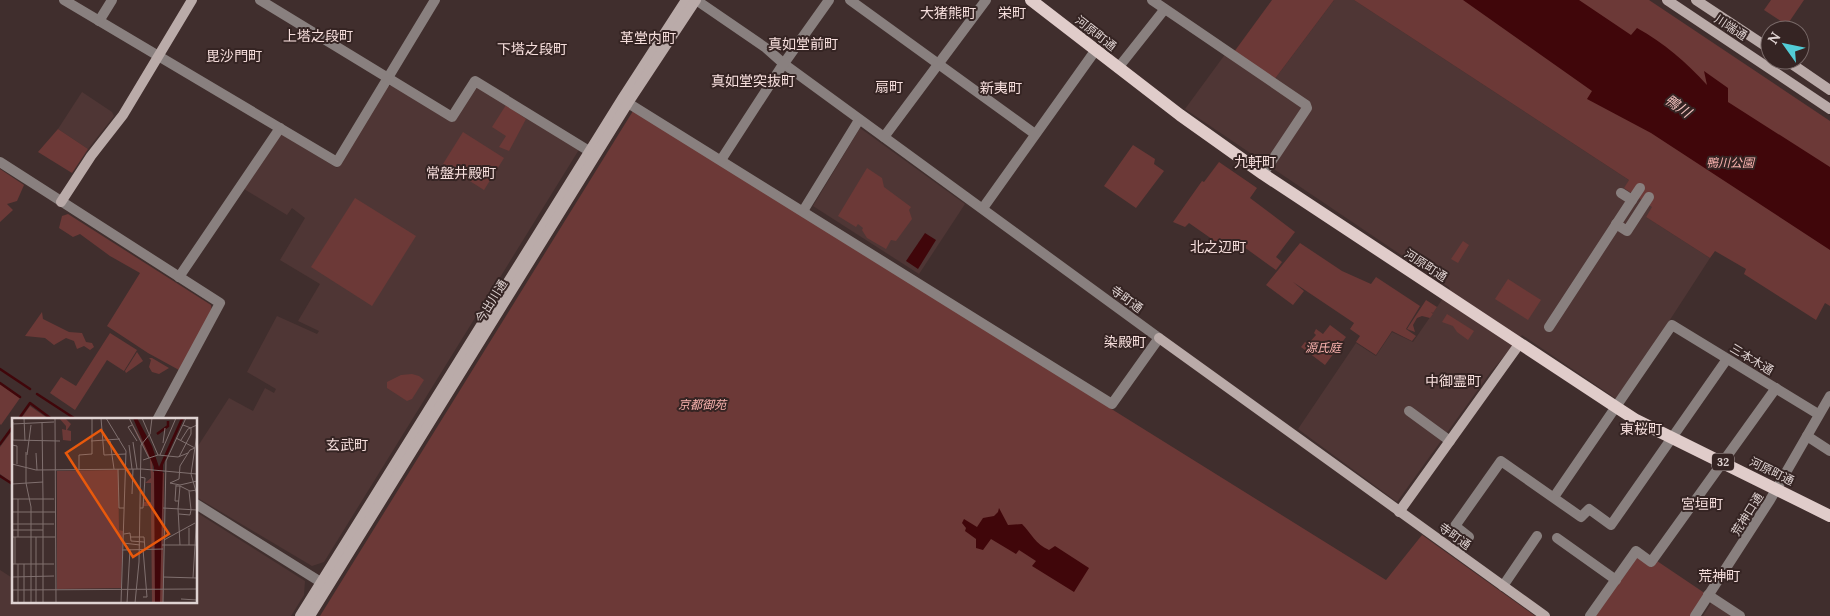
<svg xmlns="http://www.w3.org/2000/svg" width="1830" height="616" font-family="Lora,'Noto Sans JP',serif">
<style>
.built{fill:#4f3635}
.green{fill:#6c3937}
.water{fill:#40060a}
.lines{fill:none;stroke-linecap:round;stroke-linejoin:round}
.stream{stroke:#40060a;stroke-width:2.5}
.street{stroke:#89807f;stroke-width:10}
.secondary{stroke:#baaba9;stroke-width:10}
.primary{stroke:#e0ccca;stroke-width:12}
.labels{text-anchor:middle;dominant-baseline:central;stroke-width:4;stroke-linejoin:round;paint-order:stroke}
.shield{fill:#352423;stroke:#ac9e9e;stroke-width:1}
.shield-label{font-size:11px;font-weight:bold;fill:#dfd3d2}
.street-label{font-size:12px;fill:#dfd3d2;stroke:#352423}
.park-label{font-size:12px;font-style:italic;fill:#fab3af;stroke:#352423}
.neighbourhood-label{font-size:14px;fill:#f6dedc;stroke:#352423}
.water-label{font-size:14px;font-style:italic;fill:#f0c0bd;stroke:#352423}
.inset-river{fill:none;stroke:#40060a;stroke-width:2.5}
.inset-road{fill:none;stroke:#80706f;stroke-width:1}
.view{fill:#e8590c;fill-opacity:0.15;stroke:#e8590c;stroke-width:2.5}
.inset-edge{fill:none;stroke:#dfd3d2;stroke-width:2.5}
</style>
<rect width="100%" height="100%" fill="#402e2d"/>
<g class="built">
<polygon points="1334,0 1354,0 1629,180 1625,188 1653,207 1646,217 1710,258 1618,400 1522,335 1490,373 1397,502 1298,429 1356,343 1376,356 1392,332 1413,342 1450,288 1185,109 1229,49 1274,80"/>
<polygon points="392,85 453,122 476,85 580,148 324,562 312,566 196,497 196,449 229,398 253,411 265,388 274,393 276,389 247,372 277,316 317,334 319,331 298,321 320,284 280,260 305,218 292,208 287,215 244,189 280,133 337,168 387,87"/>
<polygon points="82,92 112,112 114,116 88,149 58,129"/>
<polygon points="860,128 965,204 919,274 813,206"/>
<polygon points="196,512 305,581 304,595 291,616 0,616 0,570 14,579 14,602 196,602"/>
<polygon points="1712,602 1733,616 1703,616"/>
</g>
<g class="green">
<polygon points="1272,0 1334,0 1274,80 1234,52"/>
<polygon points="1354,0 1649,0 1830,121 1830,306 1825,303 1816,320 1744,274 1746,269 1715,251 1710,258 1646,217 1652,207 1624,188 1629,180"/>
<polygon points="1771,0 1804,0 1787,25 1764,10"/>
<polygon points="506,105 526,119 509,151 499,147 506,136 492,127"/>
<polygon points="633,111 1386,580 1422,535 1535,616 320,616"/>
<polygon points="58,129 88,149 72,173 38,152"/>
<polygon points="463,132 504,158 484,190 443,164"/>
<polygon points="1133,145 1155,159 1154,164 1164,171 1136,208 1104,186"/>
<polygon points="1219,162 1257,188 1250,198 1295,232 1276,257 1282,262 1276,270 1237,242 1233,247 1222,240 1219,244 1189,223 1185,227 1173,222 1202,181 1204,182"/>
<polygon points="867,168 882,178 884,187 911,207 909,210 912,219 896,241 891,240 886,249 867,238 862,230 863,228 858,224 856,227 838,216"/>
<polygon points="0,169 24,185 17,201 7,204 13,210 0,222"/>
<polygon points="355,198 416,236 372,306 311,267"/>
<polygon points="68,214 211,305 212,312 179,370 148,353 107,326 140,273 110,256 80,234 73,237 59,228 62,216"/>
<polygon points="1463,241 1469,245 1458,263 1451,259"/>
<polygon points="1300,243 1342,271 1371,284 1376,277 1420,306 1406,329 1416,336 1412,341 1392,331 1376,355 1356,342 1360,336 1350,329 1354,323 1293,282 1304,291 1293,305 1266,285"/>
<polygon points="1508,279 1541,300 1528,320 1495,299"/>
<polygon points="1426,300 1437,307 1433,313 1431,312 1433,314 1430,318 1422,316 1417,318 1413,325 1415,332 1407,329"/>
<polygon points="42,312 43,319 69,332 82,333 86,342 92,343 94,347 90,350 84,346 77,349 74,341 66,338 54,345 45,338 25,336"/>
<polygon points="1447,314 1474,331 1468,340 1457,332 1453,326 1442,322"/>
<polygon points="1330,325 1346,337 1325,365 1301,347 1305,342 1308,344 1316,335 1314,333 1316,329 1323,334"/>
<polygon points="110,333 137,350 124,371 107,360 75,410 50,393 61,377 76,386"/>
<polygon points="137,352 143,361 126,373 125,371"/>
<polygon points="149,358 152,358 169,368 159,374 152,372 149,367 151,360"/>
<polygon points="412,374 419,376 424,380 412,399 407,401 387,388 387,382 401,375"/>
<polygon points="0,384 20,398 1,425 0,424"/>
<polygon points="30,406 50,420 20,420"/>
<polygon points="14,428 14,484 0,474 0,447"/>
<polygon points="1636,556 1652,567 1657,561 1706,594 1691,616 1594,616"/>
</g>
<g class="water">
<path d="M1463 0H1579L1631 35 1637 28C1664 43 1686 62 1707 85L1704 71 1728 88V102L1830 167V250L1651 133 1587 99 1592 91Z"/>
<polygon points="925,233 936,240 918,269 906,261"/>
<path d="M999 508 1008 525 1022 524C1032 534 1035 544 1049 550L1055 546 1089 568 1074 592 1032 566 1036 561 1019 550 1016 554 991 539 983 550 976 548V539L965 531 966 528 962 523 964 519 977 527 983 518 994 516 998 512Z"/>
</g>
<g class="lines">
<g class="stream">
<polyline points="0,369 30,389"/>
<polyline points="0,383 20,397"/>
<polyline points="37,394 77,420"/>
<polyline points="18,420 30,403 53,420"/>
<polyline points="0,444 14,425"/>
<polyline points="0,476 14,485"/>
</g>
<g class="street">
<polyline points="64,0 337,162 435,0"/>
<polyline points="260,0 452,117 475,81 589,151"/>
<polyline points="850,0 1035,134"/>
<polyline points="1152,0 1306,105 1307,108 1263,174"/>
<polyline points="99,21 112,0"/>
<polyline points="1118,68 1164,10"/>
<polyline points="628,103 1112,404 1159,338 784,64 766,48 696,0"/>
<polyline points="884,137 986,0"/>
<polyline points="721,160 780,69 829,0"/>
<polyline points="0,162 220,303 157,420"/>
<polyline points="1632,200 1640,188"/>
<polyline points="983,208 1095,51"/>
<polyline points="803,211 859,120"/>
<polyline points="1616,224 1627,231 1649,197"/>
<polyline points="179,277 280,128"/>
<polyline points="1549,327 1632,200 1621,193"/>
<polyline points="1409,411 1450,441"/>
<polyline points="1807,436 1830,451"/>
<polyline points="1554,497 1672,325 1818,414"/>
<polyline points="196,504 327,586"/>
<polyline points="1557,538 1616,580"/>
<polyline points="1458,553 1469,537 1455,526 1501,461 1581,517 1589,509 1611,525 1727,359"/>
<polyline points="1503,586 1537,536"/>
<polyline points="1708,595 1740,616"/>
<polyline points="1590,616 1636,551 1651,562 1776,388"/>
<polyline points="1695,616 1770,500 1830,396"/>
</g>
<g class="secondary">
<polyline points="1667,0 1830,109"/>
<polyline points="1696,0 1770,49"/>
<polyline points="1786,60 1830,90"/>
<polyline points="61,202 91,156 123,115 192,0"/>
<polyline points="1159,338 1545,616"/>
<polyline points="1399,512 1520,343"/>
<polyline points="300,616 622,99 686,0"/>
<polyline points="310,616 628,103 696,0"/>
</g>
<polyline class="primary" points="1031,0 1180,115 1263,174 1616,407 1636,420 1830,516"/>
</g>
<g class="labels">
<rect class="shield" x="1712" y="453.5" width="22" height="17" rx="4"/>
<g class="shield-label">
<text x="1723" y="462">32</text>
</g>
<g class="street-label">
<text transform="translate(1731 27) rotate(33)">川端通</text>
<text transform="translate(1096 33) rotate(38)">河原町通</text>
<text transform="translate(1426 265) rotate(33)">河原町通</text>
<text transform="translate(1127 299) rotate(36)">寺町通</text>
<text transform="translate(491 301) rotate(-58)">今出川通</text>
<text transform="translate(1752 359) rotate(31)">三本木通</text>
<text transform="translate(1772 471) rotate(26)">河原町通</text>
<text transform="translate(1747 514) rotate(-58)">荒神口通</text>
<text transform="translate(1455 536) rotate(35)">寺町通</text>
</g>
<g class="park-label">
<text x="1730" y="162">鴨川公園</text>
<text x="1323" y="347">源氏庭</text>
<text x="702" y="404">京都御苑</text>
</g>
<g class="neighbourhood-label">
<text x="948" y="13">大猪熊町</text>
<text x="1012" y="13">栄町</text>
<text x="318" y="36">上塔之段町</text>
<text x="648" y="38">革堂内町</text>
<text x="803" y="44">真如堂前町</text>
<text x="532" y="49">下塔之段町</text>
<text x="234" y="56">毘沙門町</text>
<text x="753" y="81">真如堂突抜町</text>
<text x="889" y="87">扇町</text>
<text x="1001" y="88">新夷町</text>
<text x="1255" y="162">九軒町</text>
<text x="461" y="173">常盤井殿町</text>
<text x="1218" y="247">北之辺町</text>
<text x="1125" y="342">染殿町</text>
<text x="1453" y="381">中御霊町</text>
<text x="1641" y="429">東桜町</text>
<text x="347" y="445">玄武町</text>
<text x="1702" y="504">宮垣町</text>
<text x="1719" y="576">荒神町</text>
</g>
<g class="water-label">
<text transform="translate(1678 106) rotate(35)">鴨川</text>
</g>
</g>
<g transform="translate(12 418)">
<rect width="185" height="185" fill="#402e2d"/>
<path d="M47 0H53L59 6 55 12 59 13V23L51 22 50 11 54 12V8ZM117 0 140 40 141 54 152 55 151 185H140L139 88H131L132 84H139V65H133L139 60 138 41ZM106 52 107 112 111 113 109 170 45 171V53Z" fill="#6c3937"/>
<path d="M121 0H125L140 28 147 49 169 0H172L151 47 148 185H143L142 49Z" fill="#40060a"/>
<path class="inset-river" d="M145 16 156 8V3"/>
<path class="inset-road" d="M12 0 13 23M43 0 44 185M89 0 92 37 114 36M94 0 114 33 109 185M117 0 137 40M130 0 146 37M1 4V22M30 4 31 81M0 6 42 4M120 7 116 9 125 23M185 16 179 56 185 77M164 20 183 30M0 22 48 23M169 22 176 11 185 7M79 23 108 21M98 23 102 51M121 24 125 51M151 25 153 10M0 27 5 28V46M117 27 120 51M14 34V65L19 89V185M24 35 25 52M15 37 19 7M148 37 164 0M167 39 179 16V10L171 7M131 42 146 37 166 39 176 35M0 46 24 52 130 51 185 56M106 51 107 90H112M67 52V37L80 36V0M158 65 167 61 168 48 178 32 183 30M158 65 168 67 185 63M0 66 31 64M164 67 163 83H167M0 68V106M164 68H168L166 91M168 68 178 73 185 72M177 73 179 92M120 76 121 51M0 81H42M31 81V185M128 90H131L133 60 128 59M151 90 185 92M166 91 168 127M0 94H43M167 96 178 97 179 92M0 106H42M177 110V127M0 112H31M112 116 118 115 119 123 132 124M0 119H43M3 119V146M6 119V81M24 119V184M118 119H132L133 131M152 122 183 105M111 125 128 127M150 127H185M131 131 135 179H131M110 132 151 131M0 146H42M6 146V185M12 146V185M0 159 42 158M151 159 185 160M181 160 185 94M0 172 185 171M169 181 185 182M0 185H109M115 185 118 131M123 185 127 144 129 27 138 16 140 0M151 185 154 43 174 0"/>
<path class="view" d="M89 12 157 116 121 139 54 35Z"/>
<rect width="185" height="185" class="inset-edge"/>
</g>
<g transform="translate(1785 45) rotate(303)"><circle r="24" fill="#352423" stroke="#796a69"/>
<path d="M0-4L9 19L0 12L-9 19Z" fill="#52ccd6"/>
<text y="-8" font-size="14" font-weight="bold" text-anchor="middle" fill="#dfd3d2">N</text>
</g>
</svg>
